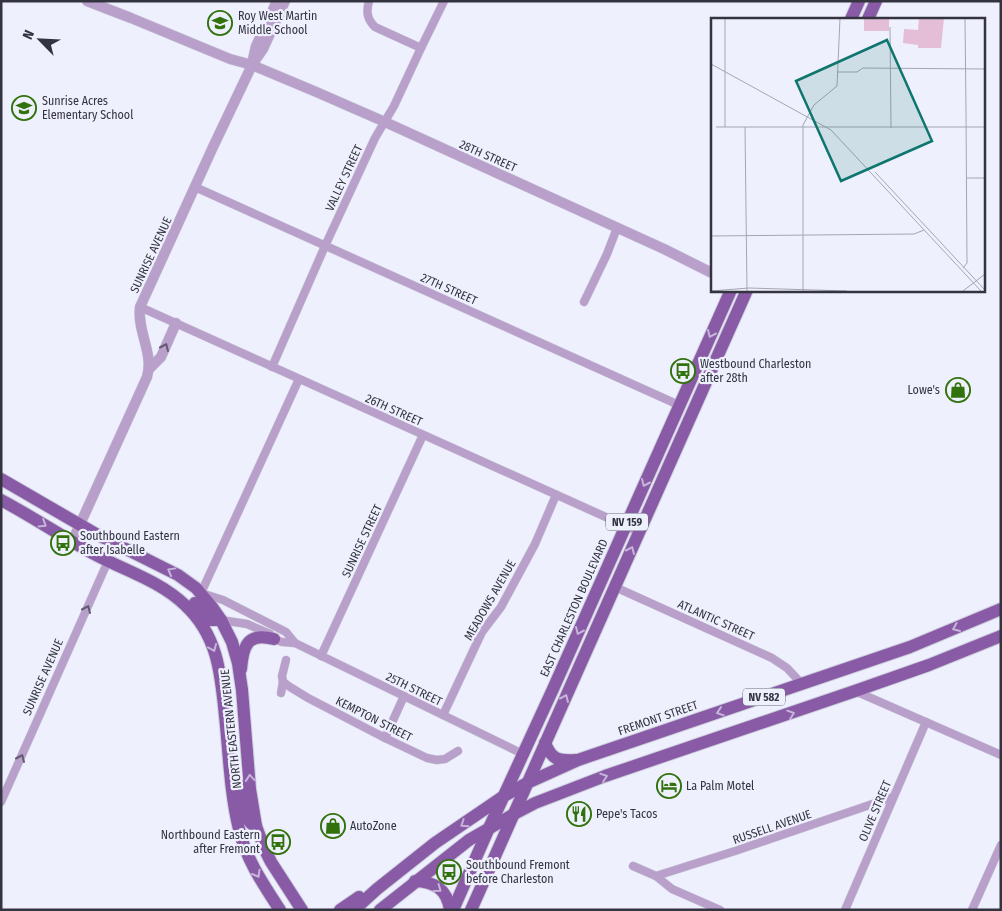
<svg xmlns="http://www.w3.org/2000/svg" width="1002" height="911" font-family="'Fira Sans Condensed',sans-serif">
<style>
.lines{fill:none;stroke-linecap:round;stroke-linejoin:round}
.minor-casing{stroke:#cdcedb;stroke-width:9}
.tertiary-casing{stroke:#cdcedb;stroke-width:11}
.primary-casing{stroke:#cdcedb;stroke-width:14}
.minor{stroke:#b9a0cb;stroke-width:8}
.tertiary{stroke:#b9a0cb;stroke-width:10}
.primary{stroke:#895aa6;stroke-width:12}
.oneway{stroke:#c6b4da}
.oneway2{stroke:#635a71}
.labels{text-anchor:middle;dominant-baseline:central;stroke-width:4.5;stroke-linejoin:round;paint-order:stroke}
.shield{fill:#eff0fd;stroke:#6c6c79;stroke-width:1}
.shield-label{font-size:11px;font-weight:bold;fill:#343441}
.poi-label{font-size:12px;fill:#343441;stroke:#eff0fd;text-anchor:start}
.street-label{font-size:12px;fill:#343441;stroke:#eff0fd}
.inset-road{fill:none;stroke:#a4a5b2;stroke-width:1}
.view{fill:#0f766e;fill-opacity:0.15;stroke:#0f766e;stroke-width:2.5}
.inset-edge{fill:none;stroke:#343441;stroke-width:2.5}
</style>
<rect width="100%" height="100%" fill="#eff0fd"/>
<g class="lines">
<defs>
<g id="minor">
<path d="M369 1C366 12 367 19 375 27L421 48"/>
<polyline points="195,187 681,406"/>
<polyline points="584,302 607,254 617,228"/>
<polyline points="140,307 639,532"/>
<polyline points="272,367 325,246 375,138 394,106 421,48 444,1"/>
<polyline points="615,587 772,658 787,668 802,684"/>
<polyline points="221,620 247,624 270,634 274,639 282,642 295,643 523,754"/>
<polyline points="295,643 286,632 223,600 201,593 299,379"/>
<polyline points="321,656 423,435"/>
<polyline points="283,682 290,687 308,698 385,738 427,758 437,760 445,759 458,751"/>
<polyline points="855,691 1001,755"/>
<polyline points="281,693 283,682 282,676 286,660"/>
<polyline points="443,715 482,632 501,607 535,544 556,495"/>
<polyline points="385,738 404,696"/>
<polyline points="1,802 108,561"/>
<polyline points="633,866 656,876 672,889 720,910"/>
<polyline points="656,876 735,851 893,797"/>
<polyline points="845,910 926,722"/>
<polyline points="972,910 1001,845"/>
</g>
<g id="tertiary">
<polyline points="87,1 131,18 230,59 252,65 314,91 385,122 664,249 712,273"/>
<polyline points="253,59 256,46 277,1"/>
<polyline points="150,368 161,357 176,323"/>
<path d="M72 542 147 377C154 353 137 332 140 307L213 147 252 65 263 49 285 1"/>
</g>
<g id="primary">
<polyline points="851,19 859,1"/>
<polyline points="868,19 876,1"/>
<polyline points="1,479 96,534 178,575 196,588 212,607 221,620 232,642 238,663 242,690 250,789 256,826 265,850 271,862 302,910"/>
<path d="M1 500C33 517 64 538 96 555 126 571 160 581 185 605 218 635 221 675 225 716 229 753 230 793 239 829 246 859 263 884 280 910"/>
<polyline points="195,603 209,620 221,620"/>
<path d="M241 669C243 645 248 632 274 639"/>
<path d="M545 743C552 760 558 761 576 760"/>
<path d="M239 785C242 797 243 823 256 826"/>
<path d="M415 881C435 882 447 889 450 910"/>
<polyline points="340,910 359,897"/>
<polyline points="354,910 377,889 435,843 504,796 527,783 578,760 910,647 1001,609"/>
<polyline points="380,910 469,840 514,814 535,803 605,776 855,691 929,665 1001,636"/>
<polyline points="453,910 489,828 553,689 731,290"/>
<polyline points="471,910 747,290"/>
</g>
</defs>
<use href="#minor" class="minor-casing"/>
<use href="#tertiary" class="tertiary-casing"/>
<use href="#primary" class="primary-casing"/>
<use href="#minor" class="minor"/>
<use href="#tertiary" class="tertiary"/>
<use href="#primary" class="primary"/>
</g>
<defs><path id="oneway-chevron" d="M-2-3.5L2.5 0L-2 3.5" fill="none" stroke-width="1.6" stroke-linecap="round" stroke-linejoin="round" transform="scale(1.25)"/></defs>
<g class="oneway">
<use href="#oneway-chevron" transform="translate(711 334) rotate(114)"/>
<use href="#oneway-chevron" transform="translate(645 483) rotate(114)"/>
<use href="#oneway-chevron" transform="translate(43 524) rotate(32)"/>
<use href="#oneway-chevron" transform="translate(631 550) rotate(-66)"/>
<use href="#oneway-chevron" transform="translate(171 571) rotate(-151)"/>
<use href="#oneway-chevron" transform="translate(956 628) rotate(157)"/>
<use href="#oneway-chevron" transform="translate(579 631) rotate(114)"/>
<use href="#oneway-chevron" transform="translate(213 648) rotate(67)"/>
<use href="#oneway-chevron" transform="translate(565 698) rotate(-66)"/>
<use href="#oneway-chevron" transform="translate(720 712) rotate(162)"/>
<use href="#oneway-chevron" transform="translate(791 714) rotate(-19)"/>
<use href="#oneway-chevron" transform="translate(604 777) rotate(-19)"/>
<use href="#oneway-chevron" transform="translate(250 778) rotate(-95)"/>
<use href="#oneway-chevron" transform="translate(464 824) rotate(146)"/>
<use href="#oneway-chevron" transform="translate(257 874) rotate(60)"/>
<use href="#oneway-chevron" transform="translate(438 889) rotate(36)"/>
</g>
<g class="oneway2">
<use href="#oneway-chevron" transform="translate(165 347) rotate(-66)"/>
<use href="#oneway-chevron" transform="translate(87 609) rotate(-66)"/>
<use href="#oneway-chevron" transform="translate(21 758) rotate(-66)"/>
</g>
<defs>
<symbol id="school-ring" viewBox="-11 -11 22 22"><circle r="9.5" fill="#eff0fd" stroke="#31720c" stroke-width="1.5"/><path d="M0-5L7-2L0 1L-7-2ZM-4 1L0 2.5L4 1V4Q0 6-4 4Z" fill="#31720c"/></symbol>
<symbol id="bus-ring" viewBox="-11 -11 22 22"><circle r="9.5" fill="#eff0fd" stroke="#31720c" stroke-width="1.5"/><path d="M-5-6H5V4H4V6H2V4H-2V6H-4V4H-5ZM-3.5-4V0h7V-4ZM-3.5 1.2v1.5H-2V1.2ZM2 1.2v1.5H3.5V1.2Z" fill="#31720c"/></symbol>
<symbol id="shop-ring" viewBox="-11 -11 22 22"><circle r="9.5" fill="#eff0fd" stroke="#31720c" stroke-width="1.5"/><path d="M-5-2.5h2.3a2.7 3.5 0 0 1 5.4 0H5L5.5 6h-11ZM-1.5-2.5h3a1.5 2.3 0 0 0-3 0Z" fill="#31720c"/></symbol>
<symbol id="hotel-ring" viewBox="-11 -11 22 22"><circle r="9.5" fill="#eff0fd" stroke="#31720c" stroke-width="1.5"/><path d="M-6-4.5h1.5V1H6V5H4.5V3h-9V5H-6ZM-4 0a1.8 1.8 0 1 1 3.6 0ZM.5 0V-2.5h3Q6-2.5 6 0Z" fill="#31720c"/></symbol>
<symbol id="restaurant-ring" viewBox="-11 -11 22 22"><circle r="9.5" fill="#eff0fd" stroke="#31720c" stroke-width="1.5"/><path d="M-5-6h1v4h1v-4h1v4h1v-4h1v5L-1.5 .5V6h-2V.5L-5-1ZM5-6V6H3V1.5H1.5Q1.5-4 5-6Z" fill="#31720c"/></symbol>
</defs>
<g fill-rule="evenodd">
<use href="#school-ring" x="206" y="9" width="28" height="28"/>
<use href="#school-ring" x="10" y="94" width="28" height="28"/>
<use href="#bus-ring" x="669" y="357" width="28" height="28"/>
<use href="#shop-ring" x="944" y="376" width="28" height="28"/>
<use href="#bus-ring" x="49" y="529" width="28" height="28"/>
<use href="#hotel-ring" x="655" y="772" width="28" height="28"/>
<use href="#restaurant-ring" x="565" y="800" width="28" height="28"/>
<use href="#shop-ring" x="319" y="812" width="28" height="28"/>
<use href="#bus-ring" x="264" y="828" width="28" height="28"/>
<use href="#bus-ring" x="435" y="858" width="28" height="28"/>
</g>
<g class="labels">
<g class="shield">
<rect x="606" y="513.5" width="42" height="17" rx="4"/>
<rect x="743" y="688.5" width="42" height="17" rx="4"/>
</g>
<g class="shield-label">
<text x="627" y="522">NV 159</text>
<text x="764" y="697">NV 582</text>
</g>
<g class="poi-label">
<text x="238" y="16">Roy West Martin<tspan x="238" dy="14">Middle School</tspan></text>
<text x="42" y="101">Sunrise Acres<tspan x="42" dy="14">Elementary School</tspan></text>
<text x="700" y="364">Westbound Charleston<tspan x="700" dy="14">after 28th</tspan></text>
<text x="940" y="390" text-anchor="end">Lowe's</text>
<text x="80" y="536">Southbound Eastern<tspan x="80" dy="14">after Isabelle</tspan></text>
<text x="686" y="786">La Palm Motel</text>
<text x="596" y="814">Pepe's Tacos</text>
<text x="350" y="826">AutoZone</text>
<text x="260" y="835" text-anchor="end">Northbound Eastern<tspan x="260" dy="14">after Fremont</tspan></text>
<text x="466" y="865">Southbound Fremont<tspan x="466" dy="14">before Charleston</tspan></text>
</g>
<g class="street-label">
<text transform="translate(488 156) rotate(24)">28TH STREET</text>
<text transform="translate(344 178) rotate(-65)">VALLEY STREET</text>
<text transform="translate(151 255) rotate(-65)">SUNRISE AVENUE</text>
<text transform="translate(449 289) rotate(24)">27TH STREET</text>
<text transform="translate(394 410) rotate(24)">26TH STREET</text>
<text transform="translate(362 541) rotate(-65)">SUNRISE STREET</text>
<text transform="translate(490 600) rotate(-60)">MEADOWS AVENUE</text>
<text transform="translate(574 608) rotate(-66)">EAST CHARLESTON BOULEVARD</text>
<text transform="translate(716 620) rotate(24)">ATLANTIC STREET</text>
<text transform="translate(43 677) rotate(-66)">SUNRISE AVENUE</text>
<text transform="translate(414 689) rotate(26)">25TH STREET</text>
<text transform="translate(658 718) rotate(-19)">FREMONT STREET</text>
<text transform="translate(374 719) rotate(27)">KEMPTON STREET</text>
<text transform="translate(231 729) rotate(-96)">NORTH EASTERN AVENUE</text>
<text transform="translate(875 811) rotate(-67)">OLIVE STREET</text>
<text transform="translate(772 827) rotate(-19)">RUSSELL AVENUE</text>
</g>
</g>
<g transform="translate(711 18)">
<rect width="274" height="274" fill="#eff0fd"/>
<path d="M153 0H178V13H153ZM208 0H233L230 30H207V27L192 25 193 11 207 12Z" fill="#e3bed6"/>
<path class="inset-road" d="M14 0V109M254 0 255 93M179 9 180 110M0 46 120 112 270 273M126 54H146L152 50 274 51M5 109H274M34 109 36 273M164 154 274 272M256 160H274M0 218 203 216 213 212M252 250 256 245 255 93M0 273 38 270 136 273M92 273V107L103 87 126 68 129 0M252 273 274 256"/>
<path class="view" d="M176 22 221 123 130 163 85 63Z"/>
<rect width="274" height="274" class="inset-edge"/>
</g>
<rect width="1002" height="911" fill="none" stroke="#343441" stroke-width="5"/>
<g transform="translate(40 40) rotate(294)" stroke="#eff0fd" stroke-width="4" paint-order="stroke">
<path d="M0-4L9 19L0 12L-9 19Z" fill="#343441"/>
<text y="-8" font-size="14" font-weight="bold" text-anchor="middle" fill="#343441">N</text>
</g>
</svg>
